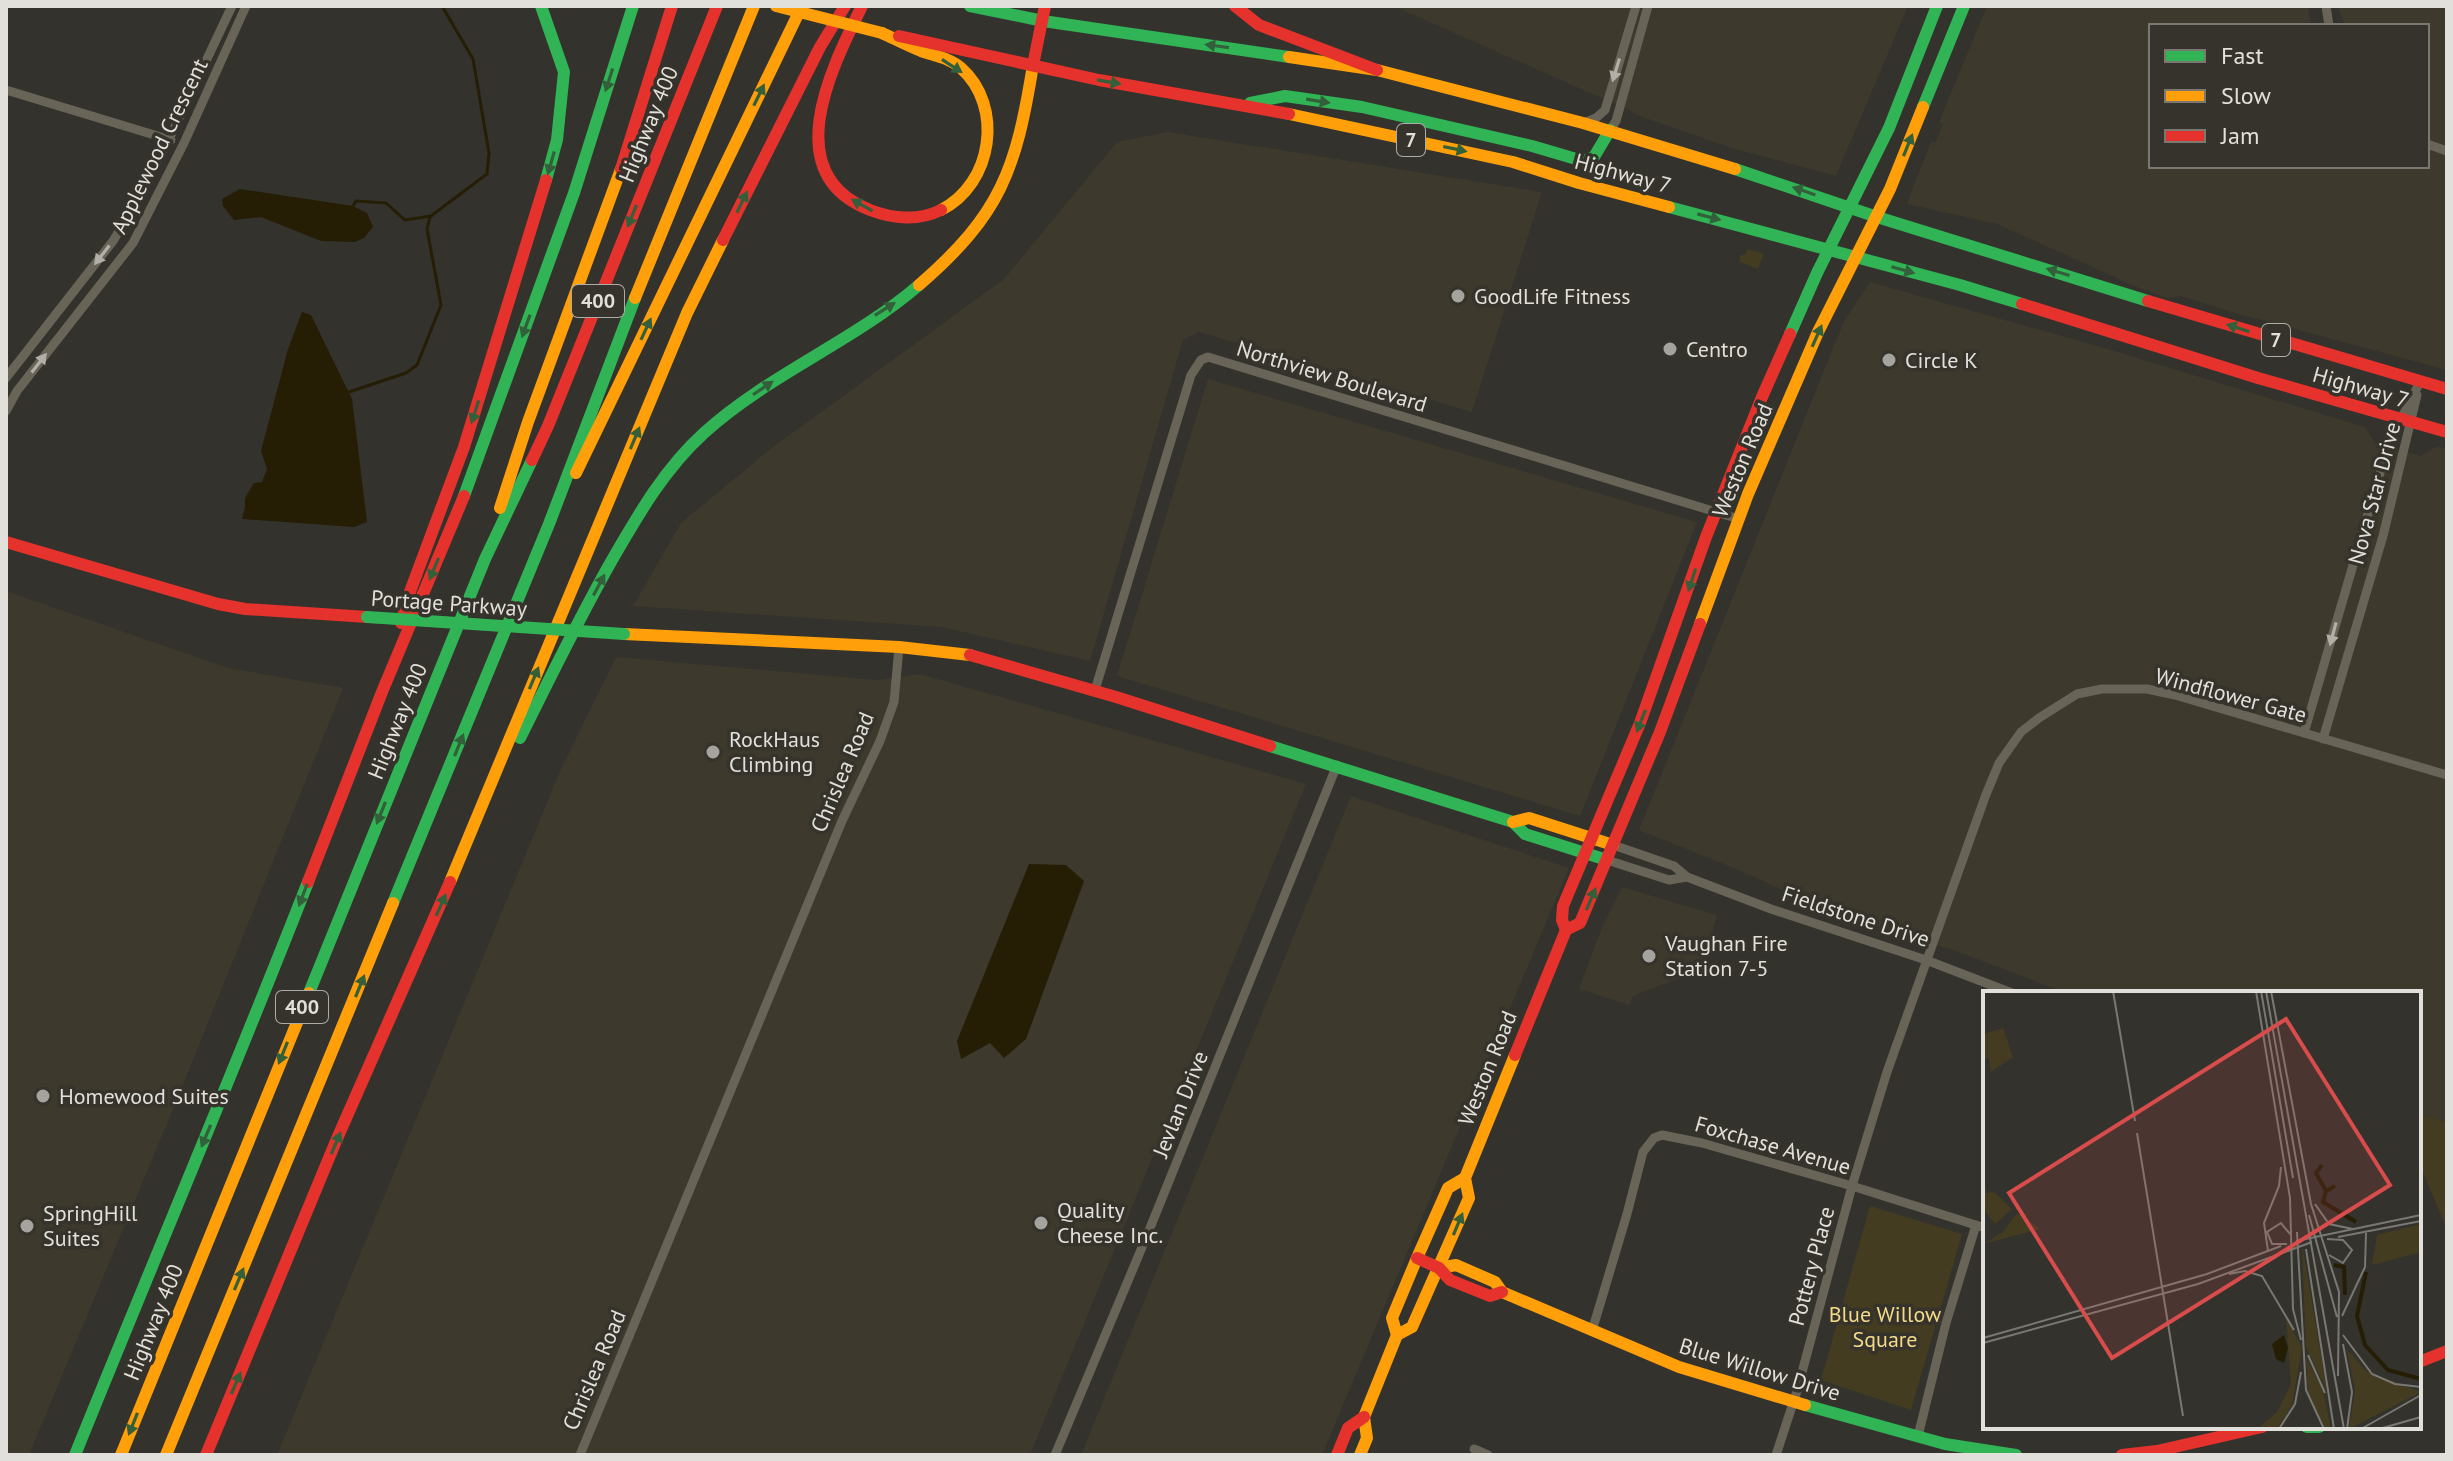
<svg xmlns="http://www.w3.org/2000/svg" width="2453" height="1461" font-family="'PT Sans',sans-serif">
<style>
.built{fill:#3d392c}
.green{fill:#443c21}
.water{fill:#251e05}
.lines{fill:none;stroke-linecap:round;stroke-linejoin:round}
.stream{stroke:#251e05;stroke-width:3}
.street{stroke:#686558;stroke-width:9}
.fast{stroke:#30b455;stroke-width:12}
.slow{stroke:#ff9f0a;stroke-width:12}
.jam{stroke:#e5322d;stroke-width:12}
.fast-bridge{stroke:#30b455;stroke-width:12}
.slow-bridge{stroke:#ff9f0a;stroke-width:12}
.oneway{fill:#33603a}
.oneway2{fill:#b1afa7}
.poi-dot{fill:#a5a39e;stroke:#35332b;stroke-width:3}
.labels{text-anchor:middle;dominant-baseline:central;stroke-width:7;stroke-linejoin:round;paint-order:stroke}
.shield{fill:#35332b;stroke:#aeaca6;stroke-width:2}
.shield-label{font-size:20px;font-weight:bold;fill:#e2e0db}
.street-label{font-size:22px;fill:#e2e0db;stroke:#35332b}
.poi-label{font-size:22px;fill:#e2e0db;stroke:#35332b;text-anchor:start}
.park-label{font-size:22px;fill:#f3da88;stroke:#35332b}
.inset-river{fill:none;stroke:#251e05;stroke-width:4}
.inset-road{fill:none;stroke:#797873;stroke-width:2}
.view{fill:#d84d4c;fill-opacity:0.15;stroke:#d84d4c;stroke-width:4}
.inset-edge{fill:none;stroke:#e2e0db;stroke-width:4}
</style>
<rect width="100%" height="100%" fill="#33322d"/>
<g class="built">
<polygon points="1393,6 1908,6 1836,176 1731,148 1634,114 1631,111"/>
<polygon points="1987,6 2308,6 2311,26 2151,26 2151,166 2427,166 2427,26 2345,26 2338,6 2447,6 2447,370 2235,313 2181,296 2167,298 2141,289 1997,224 1907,204 1931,141 1935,143 1943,124 1939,122"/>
<polygon points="1168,132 1542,192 1472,412 1199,332 1183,340 1090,661 941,627 633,606 681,523 769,450 1004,279 1117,142"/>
<polygon points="1870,282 2101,347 2365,427 2375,443 2420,456 2437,446 2447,449 2447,1122 2419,1114 2419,993 2066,993 1956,951 1826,911 1746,873 1639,830 1844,321"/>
<polygon points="1208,379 1697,522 1580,816 1117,676"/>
<polygon points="6,591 228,668 343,688 181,1090 29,1455 6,1455"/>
<polygon points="616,657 877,680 920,674 1306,784 1030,1455 277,1455 561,769"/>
<polygon points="1351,796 1569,868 1322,1455 1081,1455"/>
<polygon points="1622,887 1717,915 1703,969 1633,996 1629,1005 1579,989 1602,927"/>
</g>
<g class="green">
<polygon points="1748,249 1764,254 1758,269 1740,262 1740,256 1746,254"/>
<polygon points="2419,1114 2447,1122 2447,1229 2419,1163"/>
<polygon points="1870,1206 1962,1234 1911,1410 1821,1380"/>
</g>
<g class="water">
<polygon points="240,189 353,206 367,213 373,227 364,238 355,242 321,241 261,217 234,220 223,206 222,199"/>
<polygon points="302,312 311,315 352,399 367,522 354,527 242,519 245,507 245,498 254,483 262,482 267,469 261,451 288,349"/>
<polygon points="1029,864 1066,865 1084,881 1026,1039 1004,1058 990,1043 961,1059 957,1041"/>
</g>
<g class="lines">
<g class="stream">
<polyline points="353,206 356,201 386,203 405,220 431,216 487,174 489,153 473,59 442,6"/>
<polyline points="349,392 406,373 417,365 441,305 427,229 430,217"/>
</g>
<g class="street">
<polyline points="2326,6 2329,26"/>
<polyline points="6,90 171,140"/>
<polyline points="1584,123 1596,118 1605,110 1636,6"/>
<polyline points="1610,130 1616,121 1648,6"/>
<polyline points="2427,144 2447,151"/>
<polyline points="6,378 113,241 133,208 169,139 232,6"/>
<polyline points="6,411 17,391 133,243 184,143 246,6"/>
<polyline points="1095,690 1191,375 1201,360 1208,357 1739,519"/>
<polyline points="2304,733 2389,442 2420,382"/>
<polyline points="2323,739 2383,536 2417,395"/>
<polyline points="1613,845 1674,866 1687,877 1771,909 1926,960 2012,993"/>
<polyline points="1607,860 1669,880 1687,877"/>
<polyline points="1592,1331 1627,1214 1643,1152 1654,1138 1662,1135 1702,1143 1852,1186 1985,1228"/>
<polyline points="1918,1436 1946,1323 1976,1225"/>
<polyline points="1474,1449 1488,1455"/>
<polyline points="580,1455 842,821 880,741 894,702 899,647"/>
<polyline points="1055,1455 1148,1233 1337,765"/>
<polyline points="1776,1455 1797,1391 1852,1186 1887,1072 1985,797 1999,763 2021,732 2039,718 2077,694 2102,689 2147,689 2175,695 2447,775"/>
</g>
<g class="fast">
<polyline points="541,6 564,72 557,140 546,180"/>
<polyline points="970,6 1043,21 1289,57"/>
<polyline points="1250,103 1285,96 1362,107 1532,146 1583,161 1594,157 1610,130"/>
<polyline points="1923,107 1964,6"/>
<polyline points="1735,169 1877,217 2148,301"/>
<polyline points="1669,207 1960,285 2022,304"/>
<polyline points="1790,334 1817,273 1889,128 1937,6"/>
<polyline points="464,496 574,193 633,6"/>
<path d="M520 738C550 678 579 618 612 560 638 515 665 468 704 433 769 374 853 342 919 285"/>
<polyline points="1270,746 1513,822 1525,834 1607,860"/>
<polyline points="393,903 549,524 635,298"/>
<polyline points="309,993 485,559 532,460"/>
<polyline points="1805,1405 1945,1444 2016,1455"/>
<polyline points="2307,1427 2319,1427"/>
<path d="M75 1455C152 1264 233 1074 308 882"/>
</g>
<g class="slow">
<path d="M882 33C895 39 908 46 921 51 935 56 950 58 961 68 1004 106 993 184 941 210"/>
<polyline points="1289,57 1377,70 1583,123 1735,169"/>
<polyline points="1289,114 1513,162 1579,183 1669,207"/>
<path d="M919 285C1001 214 1016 170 1033 65"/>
<polyline points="635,298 754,6"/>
<polyline points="576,473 802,6"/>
<polyline points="500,508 528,422 621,169"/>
<polyline points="1700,624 1748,494 1818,332 1890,189 1923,107"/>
<polyline points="624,634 899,647 970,655"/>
<polyline points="1513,822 1529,818 1613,845"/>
<polyline points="450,882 687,313 723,240"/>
<polyline points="1439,1268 1456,1265 1495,1282 1502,1292 1679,1367 1805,1405"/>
<polyline points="1397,1335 1392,1318 1417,1258 1448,1188 1465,1178"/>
<polyline points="121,1455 309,993"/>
<polyline points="166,1455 393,903"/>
<polyline points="1360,1455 1367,1438 1364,1417 1397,1335 1412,1327 1469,1198 1465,1178 1515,1055"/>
</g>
<g class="jam">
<path d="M862 6C832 67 777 174 870 210 893 219 919 221 941 210"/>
<polyline points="1235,6 1259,25 1377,70"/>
<polyline points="899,36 1099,80 1289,114"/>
<polyline points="1033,65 1045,6"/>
<polyline points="621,169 672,6"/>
<polyline points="723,240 820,47 845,6"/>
<polyline points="2148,301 2447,389"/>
<polyline points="2022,304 2258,378 2447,432"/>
<polyline points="532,460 548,426 717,6"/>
<polyline points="6,542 218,604 245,609 367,617"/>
<polyline points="401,623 411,589 464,447 546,180"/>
<polyline points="970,655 1116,697 1270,746"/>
<polyline points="308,882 382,692 464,496"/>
<polyline points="1566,930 1562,920 1563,906 1640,723 1706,537 1762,397 1790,334"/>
<polyline points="1515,1055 1566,930 1580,923 1660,732 1700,624"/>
<polyline points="1417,1258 1439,1268 1450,1280 1490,1296 1502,1292"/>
<polyline points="2419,1362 2447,1351"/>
<polyline points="206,1455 336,1141 450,882"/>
<polyline points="1337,1455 1348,1428 1364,1417"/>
<polyline points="2122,1455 2157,1451 2262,1427"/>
</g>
<polyline class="fast-bridge" points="367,617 624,634"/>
<polyline class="slow-bridge" points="776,6 882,33"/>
</g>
<defs><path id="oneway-solid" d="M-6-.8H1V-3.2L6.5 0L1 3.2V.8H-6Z" transform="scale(2)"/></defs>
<g class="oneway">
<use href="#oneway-solid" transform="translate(1217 46) rotate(-172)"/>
<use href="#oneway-solid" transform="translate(952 66) rotate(33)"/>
<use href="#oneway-solid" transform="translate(609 80) rotate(108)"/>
<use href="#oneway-solid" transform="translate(1109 82) rotate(10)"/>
<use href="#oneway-solid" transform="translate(759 95) rotate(-64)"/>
<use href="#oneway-solid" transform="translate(1318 101) rotate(9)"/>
<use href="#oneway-solid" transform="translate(1908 145) rotate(-68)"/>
<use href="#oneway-solid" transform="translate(1455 149) rotate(12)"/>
<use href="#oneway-solid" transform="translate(551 163) rotate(106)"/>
<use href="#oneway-solid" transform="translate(1804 191) rotate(-161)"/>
<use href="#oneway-solid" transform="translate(742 202) rotate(-64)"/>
<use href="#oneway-solid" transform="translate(862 205) rotate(-151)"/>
<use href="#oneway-solid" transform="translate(632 216) rotate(112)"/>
<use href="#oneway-solid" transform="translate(1709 217) rotate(15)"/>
<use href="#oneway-solid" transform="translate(1903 270) rotate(16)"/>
<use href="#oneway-solid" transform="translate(2058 272) rotate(-163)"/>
<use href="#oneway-solid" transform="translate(885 309) rotate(-32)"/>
<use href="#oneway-solid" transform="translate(526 326) rotate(110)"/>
<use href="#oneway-solid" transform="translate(2238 328) rotate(-162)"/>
<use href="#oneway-solid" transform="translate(646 329) rotate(-65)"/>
<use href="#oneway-solid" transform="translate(1817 336) rotate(-66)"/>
<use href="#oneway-solid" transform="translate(763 388) rotate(-34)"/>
<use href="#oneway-solid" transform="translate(475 412) rotate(108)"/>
<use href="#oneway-solid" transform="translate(635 438) rotate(-67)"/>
<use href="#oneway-solid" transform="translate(434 569) rotate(113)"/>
<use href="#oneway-solid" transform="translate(1692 580) rotate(108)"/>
<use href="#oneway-solid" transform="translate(599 585) rotate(-62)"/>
<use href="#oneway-solid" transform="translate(534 678) rotate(-67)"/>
<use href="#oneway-solid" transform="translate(1641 721) rotate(112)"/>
<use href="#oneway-solid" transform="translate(459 745) rotate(-68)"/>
<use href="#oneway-solid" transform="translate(381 813) rotate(112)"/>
<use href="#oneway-solid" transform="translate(303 895) rotate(111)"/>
<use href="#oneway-solid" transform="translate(1591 899) rotate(-67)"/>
<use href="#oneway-solid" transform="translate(441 905) rotate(-66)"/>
<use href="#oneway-solid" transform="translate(360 986) rotate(-68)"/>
<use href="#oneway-solid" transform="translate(283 1053) rotate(112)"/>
<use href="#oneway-solid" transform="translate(206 1136) rotate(113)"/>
<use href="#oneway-solid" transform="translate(336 1143) rotate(-67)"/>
<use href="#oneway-solid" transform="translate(1458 1224) rotate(-67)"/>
<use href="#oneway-solid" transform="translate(239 1279) rotate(-67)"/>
<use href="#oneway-solid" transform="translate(236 1383) rotate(-67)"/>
<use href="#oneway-solid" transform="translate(133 1424) rotate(112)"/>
</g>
<g class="oneway2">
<use href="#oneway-solid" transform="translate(1616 70) rotate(107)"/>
<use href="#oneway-solid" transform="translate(102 255) rotate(128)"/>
<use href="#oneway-solid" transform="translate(39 363) rotate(-52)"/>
<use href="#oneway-solid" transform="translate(2333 634) rotate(105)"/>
</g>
<g class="poi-dot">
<circle cx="1458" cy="296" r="8"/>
<circle cx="1670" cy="349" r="8"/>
<circle cx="1889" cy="360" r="8"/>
<circle cx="713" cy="752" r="8"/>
<circle cx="1649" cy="956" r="8"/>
<circle cx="43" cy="1096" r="8"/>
<circle cx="1041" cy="1223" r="8"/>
<circle cx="27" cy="1226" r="8"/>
</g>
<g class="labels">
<g class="shield">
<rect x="1397" y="124" width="28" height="32" rx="6"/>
<rect x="572" y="285" width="52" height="32" rx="6"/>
<rect x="2262" y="324" width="28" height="32" rx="6"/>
<rect x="276" y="991" width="52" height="32" rx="6"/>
</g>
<g class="shield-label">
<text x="1411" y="140">7</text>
<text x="598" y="301">400</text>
<text x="2276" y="340">7</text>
<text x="302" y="1007">400</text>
</g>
<g class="street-label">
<text transform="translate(648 124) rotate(-68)">Highway 400</text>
<text transform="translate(159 146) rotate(-64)">Applewood Crescent</text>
<text transform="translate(1623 173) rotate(15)">Highway 7</text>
<text transform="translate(1332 376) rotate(17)">Northview Boulevard</text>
<text transform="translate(2361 387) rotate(16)">Highway 7</text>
<text transform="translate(1742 460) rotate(-67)">Weston Road</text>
<text transform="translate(2374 493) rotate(-75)">Nova Star Drive</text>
<text transform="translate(449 603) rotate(4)">Portage Parkway</text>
<text transform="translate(2231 695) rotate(15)">Windflower Gate</text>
<text transform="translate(397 721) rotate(-68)">Highway 400</text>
<text transform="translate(842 772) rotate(-67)">Chrislea Road</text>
<text transform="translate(1856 916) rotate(18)">Fieldstone Drive</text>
<text transform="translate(1487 1068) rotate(-68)">Weston Road</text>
<text transform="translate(1180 1104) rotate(-68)">Jevlan Drive</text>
<text transform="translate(1773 1145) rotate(16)">Foxchase Avenue</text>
<text transform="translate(1811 1266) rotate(-75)">Pottery Place</text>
<text transform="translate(153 1322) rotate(-68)">Highway 400</text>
<text transform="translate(1760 1369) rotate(17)">Blue Willow Drive</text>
<text transform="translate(594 1370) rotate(-67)">Chrislea Road</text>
</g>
<g class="poi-label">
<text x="1474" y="296">GoodLife Fitness</text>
<text x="1686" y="349">Centro</text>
<text x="1905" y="360">Circle K</text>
<text x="729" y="739">RockHaus<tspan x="729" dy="25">Climbing</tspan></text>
<text x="1665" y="943">Vaughan Fire<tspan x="1665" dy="25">Station 7-5</tspan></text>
<text x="59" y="1096">Homewood Suites</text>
<text x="1057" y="1210">Quality<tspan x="1057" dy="25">Cheese Inc.</tspan></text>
<text x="43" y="1213">SpringHill<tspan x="43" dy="25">Suites</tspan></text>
</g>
<g class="park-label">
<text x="1885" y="1314">Blue Willow<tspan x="1885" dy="25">Square</tspan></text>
</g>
</g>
<g transform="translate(1983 991)">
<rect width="438" height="438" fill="#33322d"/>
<path d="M20 37 30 66 8 81 6 67 0 68V43ZM0 189 4 202 11 201 29 218 12 233 0 218ZM34 222 57 238 0 253 20 241ZM438 233V261L389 274 394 244ZM319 258H320L344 400 323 356ZM303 326 319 357 309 414 294 438H274L294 421 308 393ZM364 358 384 381 438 401 366 438 372 399ZM323 366 340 400 348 438H342L325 401Z" fill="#443c21"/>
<path d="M301 344 305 357 301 372 293 368 289 353Z" fill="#251e05"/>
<path class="inset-river" d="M339 174 333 182 343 200M352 195 343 200 340 211 373 231M351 274 361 276 362 304M383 281 374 325 382 354 405 379 438 388"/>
<path class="inset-road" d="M130 0 152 130M273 0 307 207 310 318 318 349M278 0 310 187M283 0 361 438M288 0 328 213 356 301 355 385M154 142 200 425M332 213 346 233 370 238M326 224 354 326M314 241 323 399 341 438M355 246 438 230M344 248 360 249 369 259 360 272 346 264M313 250 438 224M304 253H289L284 241 298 232 307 243M323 258 351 438M285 260 281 232 296 195 298 176M246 283 262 280 279 285 311 339M359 325 382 276 383 242M360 344 389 383 412 393 438 396M0 347 224 283 298 255M0 352 215 293 329 251M360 353 369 401 364 438M325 364 342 402M296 438 312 413 318 381M378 438 438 404M396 438 438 426"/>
<path class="view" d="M303 28 407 194 129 367 26 202Z"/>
<rect width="438" height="438" class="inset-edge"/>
</g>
<rect width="2453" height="1461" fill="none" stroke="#e2e0db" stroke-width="16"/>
<rect x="2149" y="24" width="280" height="144" fill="#35332b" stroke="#7a7871" stroke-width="2"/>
<rect x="2165" y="50" width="40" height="12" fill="#30b455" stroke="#7a7871" stroke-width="2"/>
<text x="2221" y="64" font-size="24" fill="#e2e0db">Fast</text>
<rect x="2165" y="90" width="40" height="12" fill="#ff9f0a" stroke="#7a7871" stroke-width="2"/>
<text x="2221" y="104" font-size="24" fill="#e2e0db">Slow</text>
<rect x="2165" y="130" width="40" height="12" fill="#e5322d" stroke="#7a7871" stroke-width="2"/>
<text x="2221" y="144" font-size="24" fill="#e2e0db">Jam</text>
</svg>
